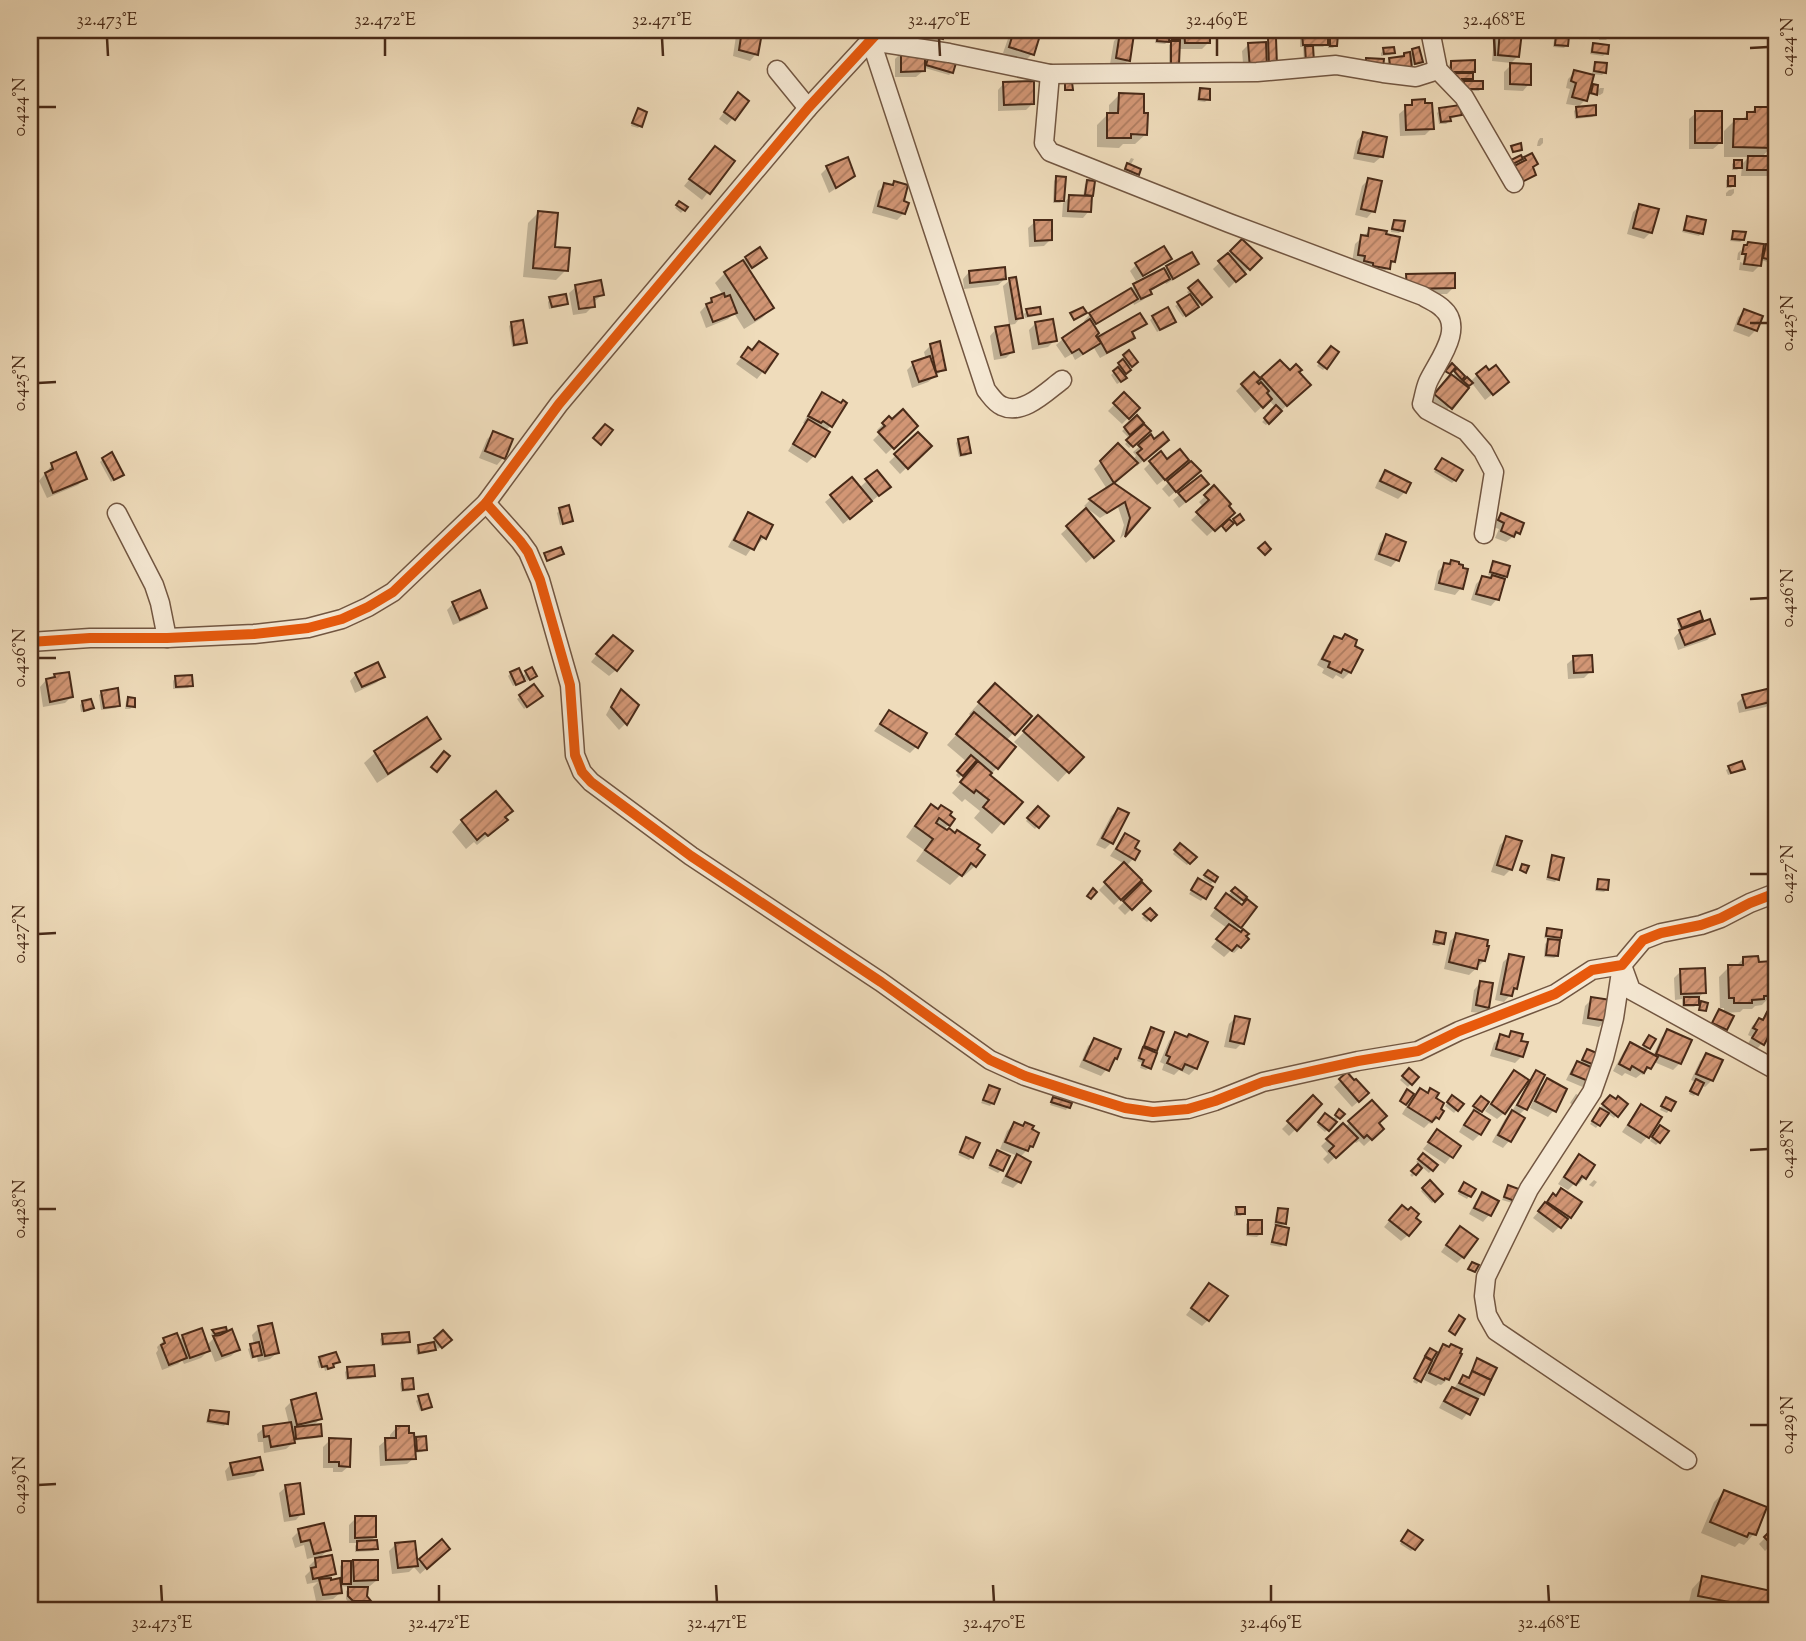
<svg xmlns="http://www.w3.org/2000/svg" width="1806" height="1641" font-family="'Sorts Mill Goudy',serif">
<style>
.shadow{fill:#0003}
.building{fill:url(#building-hatch);stroke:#482a18;stroke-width:2}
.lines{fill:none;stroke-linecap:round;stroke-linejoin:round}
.minor-casing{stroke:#725641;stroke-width:21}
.minor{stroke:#f5e8d3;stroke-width:18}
.cycleway-casing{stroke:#f5e8d3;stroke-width:15}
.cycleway{stroke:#e8590c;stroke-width:10}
.ticks{fill:none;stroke:#482a18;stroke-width:2.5}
.neatline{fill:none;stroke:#482a18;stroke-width:2.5}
.ticks-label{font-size:18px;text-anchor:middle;fill:#482a18}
</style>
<defs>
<pattern id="building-hatch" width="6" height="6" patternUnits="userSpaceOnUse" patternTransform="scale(1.75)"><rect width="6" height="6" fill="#d29675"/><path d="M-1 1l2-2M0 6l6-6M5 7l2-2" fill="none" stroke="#ac7b5f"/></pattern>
</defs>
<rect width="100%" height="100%" fill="#efdcbb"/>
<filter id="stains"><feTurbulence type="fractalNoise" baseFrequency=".00286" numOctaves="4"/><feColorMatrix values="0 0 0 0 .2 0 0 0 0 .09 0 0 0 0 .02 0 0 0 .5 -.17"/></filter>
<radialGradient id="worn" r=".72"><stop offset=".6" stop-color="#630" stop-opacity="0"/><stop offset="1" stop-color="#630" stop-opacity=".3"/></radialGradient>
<g class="shadow">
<polygon points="402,30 431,30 424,37 402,33"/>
<polygon points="742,30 760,34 756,54 750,61 733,56 736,36"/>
<polygon points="928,30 944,30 942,39 935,45 924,42"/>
<polygon points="950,30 954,30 953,35 950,38 946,38"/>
<polygon points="1013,30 1032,30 1032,54 1026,60 1003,53 1010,33"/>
<polygon points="1045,30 1056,30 1056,31 1053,34 1045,34"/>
<polygon points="1157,30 1179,30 1179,34 1183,30 1208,30 1209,42 1202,49 1178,49 1177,63 1175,66 1169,66 1169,45 1174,41 1168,41 1165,44 1155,43"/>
<polygon points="1266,30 1281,30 1276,34 1265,33"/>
<polygon points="1491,30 1525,30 1520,35 1518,56 1511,63 1492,61 1494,38 1499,33 1491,33"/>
<polygon points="1538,30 1548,30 1545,33 1538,33"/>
<polygon points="1600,30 1610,30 1609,37 1606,40 1599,40"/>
<polygon points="1121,34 1129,60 1122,66 1110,64 1114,41"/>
<polygon points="1303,35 1326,40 1331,36 1336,45 1333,48 1328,48 1328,42 1323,47 1312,47 1304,64 1303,47 1300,47 1300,38"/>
<polygon points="1557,37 1567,45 1564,48 1553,47 1554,40"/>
<polygon points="1269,40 1275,65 1244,75 1242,51 1249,44 1265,44"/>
<polygon points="1593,45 1606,53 1603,56 1590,54 1591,48"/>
<polygon points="1384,50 1393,53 1390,55 1381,56 1381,53"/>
<polygon points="1413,51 1421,62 1418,64 1410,66 1383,67 1390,60 1400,59 1405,54 1410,54"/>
<polygon points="902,52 923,71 916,77 895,77 895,59"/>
<polygon points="929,57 952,72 949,75 925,68 927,60"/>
<polygon points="1473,62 1472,78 1467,83 1481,88 1479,91 1462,91 1462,85 1466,81 1450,81 1449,65 1451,63"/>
<polygon points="1595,64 1605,72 1602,75 1592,74 1593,67"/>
<polygon points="1511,65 1529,84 1523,91 1504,90 1504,72"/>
<polygon points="1575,72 1587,92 1593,86 1595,93 1600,88 1604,88 1603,93 1600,95 1586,95 1585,100 1579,106 1566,104 1570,89 1566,88 1568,79"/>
<polygon points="1004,83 1033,103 1026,110 998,111 998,90"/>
<polygon points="1201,90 1208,99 1205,102 1197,101 1198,93"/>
<polygon points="1119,95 1146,134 1135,144 1123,144 1119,148 1097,147 1097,125 1109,113 1109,105"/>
<polygon points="732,101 733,118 727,125 719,119"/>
<polygon points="1413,102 1432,128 1425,135 1400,136 1399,114"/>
<polygon points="1577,108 1595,115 1592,117 1575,119 1574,111"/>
<polygon points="1755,109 1771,147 1761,158 1776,158 1776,176 1741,176 1742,166 1737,170 1732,170 1732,164 1734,162 1740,166 1749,157 1724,157 1724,131 1734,121 1740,121"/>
<polygon points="638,110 640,126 638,128 631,126 635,113"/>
<polygon points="1440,110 1460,115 1457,117 1449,119 1449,121 1446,124 1439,124 1437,113"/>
<polygon points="1696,113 1720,143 1713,149 1689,149 1689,119"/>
<polygon points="1363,134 1381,157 1374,163 1353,159 1357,141"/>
<polygon points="1540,138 1543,138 1543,143 1540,146 1537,146 1538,141"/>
<polygon points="715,148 732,161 702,200 684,186"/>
<polygon points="1131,158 1134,159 1130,166 1137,174 1135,176 1123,172"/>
<polygon points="827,168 853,175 846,182 829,193 821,174"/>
<polygon points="1056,178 1063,200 1060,203 1053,203 1054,181"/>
<polygon points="1729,178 1734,185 1729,190 1734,189 1734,193 1731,196 1726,196 1726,193 1731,188 1726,188 1726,180"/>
<polygon points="1369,179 1373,211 1367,218 1355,215 1362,186"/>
<polygon points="1088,182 1091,195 1089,211 1083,218 1062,217 1063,203 1070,197 1083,197 1085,184"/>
<polygon points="895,183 904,213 897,220 872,213 878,191 885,185 891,187"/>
<polygon points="679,203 686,207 681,213 675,208"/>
<polygon points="1640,206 1651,232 1644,239 1627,234 1633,212"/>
<polygon points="538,213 566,270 556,280 523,277 528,223"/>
<polygon points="1688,218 1701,233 1699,236 1682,232 1685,221"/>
<polygon points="1395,221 1402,230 1399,233 1391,232 1392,224"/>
<polygon points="1035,222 1050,240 1044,246 1029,247 1028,228"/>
<polygon points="1370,230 1394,261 1381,275 1352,262 1355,244"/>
<polygon points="1734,233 1743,240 1740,242 1730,241 1731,236"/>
<polygon points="1242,241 1259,258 1229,288 1213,269"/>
<polygon points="1767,245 1770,259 1768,262 1760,260 1760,265 1753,272 1739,270 1740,262 1743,263 1745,249 1743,249 1744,247 1762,251"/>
<polygon points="1741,250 1740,260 1737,260 1738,253"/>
<polygon points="746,258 762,261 748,270 772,308 762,318 744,329 734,313 728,319 706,328 700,312 712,299 723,295 715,283 725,273"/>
<polygon points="1169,259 1163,265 1136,281 1130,271 1136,265"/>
<polygon points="1196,264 1190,270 1166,284 1165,282 1149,292 1150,293 1143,300 1134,305 1133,302 1093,327 1094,336 1096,340 1140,315 1144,323 1131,334 1132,337 1126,344 1100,358 1094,348 1075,360 1072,354 1065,358 1056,345 1063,339 1086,324 1084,321 1090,314 1128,291 1134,286 1164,271 1167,268"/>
<polygon points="969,272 1005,279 998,285 964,289 963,279"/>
<polygon points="1407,276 1454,287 1447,294 1401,294 1401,282"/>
<polygon points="1010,280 1021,317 1015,324 1009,325 1003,286"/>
<polygon points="1198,283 1210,297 1183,317 1175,306 1190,296 1187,292"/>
<polygon points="576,287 602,295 595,301 592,302 593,306 586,313 573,315 569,293"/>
<polygon points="550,299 566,303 563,306 549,309 548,302"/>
<polygon points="1027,311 1039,313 1036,316 1025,318 1024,314"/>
<polygon points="1745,311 1756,330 1749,337 1733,331 1738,317"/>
<polygon points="1153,317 1171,324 1157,332 1150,320"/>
<polygon points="512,323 525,342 522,345 512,347 509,326"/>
<polygon points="1035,324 1055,340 1048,347 1032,350 1029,330"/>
<polygon points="996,329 1012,352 1006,358 994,360 990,336"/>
<polygon points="931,345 944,369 928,382 912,388 907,370 913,364 926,360 924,352"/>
<polygon points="748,349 751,351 776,355 757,379 736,364"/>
<polygon points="1328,351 1325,368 1323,370 1317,366"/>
<polygon points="1129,353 1135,362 1127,369 1128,370 1122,375 1122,381 1117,384 1111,375 1118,369 1116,367 1123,361 1121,359"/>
<polygon points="1280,362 1290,373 1297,372 1302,391 1266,425 1262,422 1276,408 1269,400 1255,413 1236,391 1254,374 1260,381"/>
<polygon points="1457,371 1463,376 1457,381 1461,385 1467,379 1470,382 1477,375 1500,388 1485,400 1471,382 1439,419 1429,402"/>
<polygon points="1776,375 1776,389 1774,391 1769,390 1773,378"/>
<polygon points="822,394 831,426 825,431 814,456 807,463 788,451 805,424 803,423 816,400"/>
<polygon points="1124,395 1138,408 1122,424 1108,411"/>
<polygon points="1137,418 1148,431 1129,448 1125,444 1130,439 1122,431"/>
<polygon points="883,424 916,426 886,454 873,440 880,433 877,430"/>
<polygon points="494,433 511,440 503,458 497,465 479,458 487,439"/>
<polygon points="918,434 929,446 900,474 889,462"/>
<polygon points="958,440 969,453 966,456 959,457 956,443"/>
<polygon points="1118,445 1133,460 1136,456 1133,452 1140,446 1160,446 1137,466 1135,464 1112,484 1148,509 1120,539 1124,525 1118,507 1100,518 1084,506 1090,500 1107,489 1094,469"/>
<polygon points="103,459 119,477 111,482 100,462"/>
<polygon points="1167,461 1181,466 1157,485 1144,469 1150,463"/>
<polygon points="1440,463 1455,480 1452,483 1434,472"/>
<polygon points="52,465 85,478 78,485 47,498 39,481"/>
<polygon points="877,472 882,493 843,524 825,502 832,496 859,488"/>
<polygon points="1385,472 1405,492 1398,499 1375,488 1379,479"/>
<polygon points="1192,477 1169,497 1162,489 1168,483"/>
<polygon points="1214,488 1232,513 1207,536 1191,520 1204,508 1199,502"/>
<polygon points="1200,491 1179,508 1173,500 1180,494"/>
<polygon points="560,510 571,521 569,523 560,525 557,513"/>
<polygon points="1086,511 1105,547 1086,563 1061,534"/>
<polygon points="749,515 764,538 758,544 755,543 746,556 728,547 742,521"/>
<polygon points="1501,515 1518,533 1506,542 1495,538 1499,529 1493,527 1494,522"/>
<polygon points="1387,536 1397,560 1391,567 1374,560 1380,543"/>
<polygon points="1451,562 1461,588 1455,595 1434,590 1438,571 1445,564 1448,565"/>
<polygon points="1494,563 1506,576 1502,580 1497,599 1491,606 1471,600 1476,584 1482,578 1490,580 1493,576 1488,575 1491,566"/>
<polygon points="453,604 485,608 479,614 453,625 447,610"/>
<polygon points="1701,619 1694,626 1713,634 1707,640 1678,650 1674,638 1680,631 1677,623 1679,621"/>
<polygon points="1335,638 1350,672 1343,679 1336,675 1333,679 1322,673 1324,669 1317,665 1328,644"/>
<polygon points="606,643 616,670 609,676 591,662"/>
<polygon points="1574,658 1591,671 1584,678 1568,679 1567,664"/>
<polygon points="511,673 522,677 526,673 532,678 527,681 525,678 521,683 513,686 508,676"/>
<polygon points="356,674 383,677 376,683 355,693 350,681"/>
<polygon points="55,676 71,697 65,703 43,707 40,687 46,680 52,680"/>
<polygon points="175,678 191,685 188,688 173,689 173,681"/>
<polygon points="534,687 538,699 524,709 517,699"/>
<polygon points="102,692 118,705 116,708 101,710 99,695"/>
<polygon points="621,692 637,705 625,724 619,730 606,715 615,698"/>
<polygon points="985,696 1029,716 1006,741 997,768 989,776 1020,802 992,834 974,818 980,811 965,799 962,802 952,793 974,768 971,765 959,778 956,775 967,762 947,745 972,717 969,714"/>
<polygon points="1743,697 1772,700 1766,707 1739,713 1737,703"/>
<polygon points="128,699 133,706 130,709 125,709 126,702"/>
<polygon points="82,703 92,708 89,711 81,712 80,705"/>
<polygon points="889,712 916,747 910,753 874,731"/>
<polygon points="1038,718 1081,757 1058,782 1014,742"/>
<polygon points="426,719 439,738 429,749 377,783 364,763 375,753"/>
<polygon points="1729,768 1743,769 1740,771 1728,775 1726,770"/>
<polygon points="931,806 937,811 949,825 943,830 975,866 964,876 961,874 950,885 916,861 924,850 906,837 921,816"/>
<polygon points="1038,809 1046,816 1035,829 1026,821"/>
<polygon points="1118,810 1111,843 1105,849 1096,845 1111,816"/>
<polygon points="503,818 505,820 495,830 477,845 474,842 466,849 452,832 462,821"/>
<polygon points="1125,835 1133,848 1133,859 1126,866 1139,880 1114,905 1099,890 1125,864 1110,856 1119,842"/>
<polygon points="1507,838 1511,869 1504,876 1491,872 1500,845"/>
<polygon points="1180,845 1194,857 1187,865 1173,854"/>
<polygon points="1553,857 1557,879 1555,882 1546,880 1550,860"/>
<polygon points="1208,872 1216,877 1211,884 1203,878"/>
<polygon points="1599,881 1607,889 1604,892 1595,891 1596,884"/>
<polygon points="1196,883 1211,887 1201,901 1189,894"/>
<polygon points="1142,884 1149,891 1125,915 1118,908"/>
<polygon points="1235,889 1245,897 1238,904 1240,927 1235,931 1240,947 1234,953 1230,951 1224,957 1211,947 1227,928 1210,916 1220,902"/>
<polygon points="1150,910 1154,915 1147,922 1142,918"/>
<polygon points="1548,930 1559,937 1555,942 1557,956 1554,958 1544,957 1545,944 1550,939 1544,938 1545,933"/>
<polygon points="1437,933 1442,943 1439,946 1432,945 1434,936"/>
<polygon points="1457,935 1484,961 1469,975 1444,969 1450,941"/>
<polygon points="1510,956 1516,988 1504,1002 1495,1000 1503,962"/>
<polygon points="1744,958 1757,964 1776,966 1776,990 1762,1005 1755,1006 1752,1009 1743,1009 1740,1012 1724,1013 1724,1008 1720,1008 1719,977 1729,967 1735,967"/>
<polygon points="1681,971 1704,992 1697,999 1697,1004 1694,1007 1682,1007 1682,999 1675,1000 1674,978"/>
<polygon points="1480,983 1488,1007 1481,1013 1471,1012 1474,990"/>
<polygon points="1592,999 1606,1020 1599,1027 1582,1024 1585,1006"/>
<polygon points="1717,1014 1725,1029 1723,1032 1711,1026"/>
<polygon points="1768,1014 1776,1018 1762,1043 1756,1050 1747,1045 1752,1037 1748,1035 1752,1026"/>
<polygon points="1236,1017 1242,1043 1236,1049 1224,1047 1229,1024"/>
<polygon points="1776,1025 1776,1058 1772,1056 1775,1049 1768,1046"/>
<polygon points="1152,1029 1156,1050 1153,1053 1149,1068 1146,1070 1140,1068 1142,1063 1137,1061 1149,1032"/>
<polygon points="1667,1031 1680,1063 1673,1070 1654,1062 1643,1075 1641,1074 1636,1078 1625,1073 1622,1076 1613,1071 1624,1051 1631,1044 1641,1050 1647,1040 1649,1048 1645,1052 1653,1056 1661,1038"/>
<polygon points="1511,1033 1519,1042 1522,1056 1515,1063 1490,1056 1494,1043 1501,1036 1506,1038"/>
<polygon points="1175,1034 1196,1068 1189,1075 1179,1070 1174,1075 1162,1070 1164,1064 1160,1062 1169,1041"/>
<polygon points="1095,1040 1116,1058 1101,1076 1079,1067 1088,1046"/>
<polygon points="1587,1051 1600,1056 1585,1088 1566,1080 1571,1070 1577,1063 1580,1064"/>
<polygon points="1707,1055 1712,1080 1705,1087 1701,1085 1694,1096 1689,1094 1696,1082 1691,1080 1700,1061"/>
<polygon points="1409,1070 1417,1077 1408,1087 1400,1080"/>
<polygon points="1515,1072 1529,1082 1537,1073 1536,1092 1547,1080 1554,1110 1548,1117 1530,1108 1536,1095 1534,1094 1525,1109 1518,1116 1509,1141 1503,1148 1492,1142 1505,1119 1511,1113 1529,1082 1526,1081 1504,1113 1497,1119 1485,1111 1508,1079"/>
<polygon points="1347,1075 1360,1100 1352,1107 1334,1087"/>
<polygon points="989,1087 993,1103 990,1106 981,1103"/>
<polygon points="1420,1090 1427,1094 1431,1090 1438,1118 1431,1124 1429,1123 1424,1128 1402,1114 1411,1099"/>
<polygon points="1576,1094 1582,1097 1576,1107 1570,1103"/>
<polygon points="1452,1097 1462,1104 1454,1113 1445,1106"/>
<polygon points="1610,1097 1625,1105 1614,1118 1607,1113 1596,1128 1590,1124 1602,1109 1600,1108"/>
<polygon points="1313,1098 1320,1104 1289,1136 1282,1129"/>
<polygon points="1054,1099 1068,1107 1066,1110 1050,1105"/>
<polygon points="1666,1099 1669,1110 1667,1113 1660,1110"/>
<polygon points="1478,1101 1487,1102 1478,1114 1480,1134 1473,1141 1459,1132 1467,1118 1474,1112 1472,1110"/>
<polygon points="1372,1103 1377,1124 1382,1129 1364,1146 1359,1141 1356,1143 1353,1140 1328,1164 1323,1159 1328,1154 1321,1146 1343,1125 1345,1127"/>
<polygon points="1641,1106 1647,1137 1641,1144 1622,1132 1635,1113"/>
<polygon points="1339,1112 1342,1114 1325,1132 1317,1125 1325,1115 1332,1120"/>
<polygon points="1014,1124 1021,1127 1025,1124 1031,1146 1020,1157 1019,1182 1013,1188 1001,1183 1011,1163 1018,1156 1000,1149 1007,1131"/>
<polygon points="1657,1130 1659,1142 1656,1145 1650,1141"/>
<polygon points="1437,1132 1459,1146 1445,1164 1423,1149"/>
<polygon points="966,1139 972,1157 969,1160 958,1155"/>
<polygon points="998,1152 1001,1170 998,1173 988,1168"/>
<polygon points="1423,1155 1436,1165 1429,1173 1422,1167 1412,1177 1410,1175 1420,1165 1416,1162"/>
<polygon points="1579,1156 1585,1177 1579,1184 1576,1182 1568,1190 1558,1184 1572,1163"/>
<polygon points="1594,1180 1597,1182 1593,1187 1589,1185"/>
<polygon points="1430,1183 1441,1194 1432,1203 1421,1191"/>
<polygon points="1461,1187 1473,1190 1467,1199 1458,1194"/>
<polygon points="1508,1187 1516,1204 1502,1200"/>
<polygon points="1561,1190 1580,1203 1569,1217 1553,1233 1533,1218 1553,1195 1555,1197"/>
<polygon points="1483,1194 1497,1201 1489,1215 1483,1222 1469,1214 1476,1201"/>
<polygon points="1237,1209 1243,1213 1241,1216 1234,1216 1234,1212"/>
<polygon points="1279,1210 1284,1223 1280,1227 1284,1244 1281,1247 1270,1245 1274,1229 1278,1225 1274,1225 1276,1213"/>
<polygon points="1395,1214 1408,1235 1401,1241 1384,1227"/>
<polygon points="1249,1221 1260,1234 1257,1237 1246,1236 1246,1224"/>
<polygon points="1453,1235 1463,1257 1457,1263 1441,1252"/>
<polygon points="1209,1285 1208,1320 1202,1326 1186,1315"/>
<polygon points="259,1328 277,1353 270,1359 258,1362 257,1357 251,1359 248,1349 254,1345 252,1335"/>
<polygon points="224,1329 225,1331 219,1337 238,1349 231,1356 215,1362 210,1349 201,1358 184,1364 182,1360 178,1364 162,1370 156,1353 158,1350 157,1347 164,1340 178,1341 183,1336 206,1346 217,1335 212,1336 211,1334 213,1332"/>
<polygon points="443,1332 447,1342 438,1349 432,1342"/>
<polygon points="383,1336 408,1341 405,1344 381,1346 380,1339"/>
<polygon points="1444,1346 1449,1348 1448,1379 1441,1385 1438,1384 1436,1386 1424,1380 1427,1373 1424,1372 1417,1384 1413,1382 1427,1353 1430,1350 1436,1354"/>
<polygon points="419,1347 434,1349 431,1352 417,1355 416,1350"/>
<polygon points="320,1359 338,1362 331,1365 329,1369 325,1371 324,1367 319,1368 317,1361"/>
<polygon points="1478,1360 1483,1393 1462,1420 1439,1408 1446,1395 1453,1389 1454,1389 1457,1384 1463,1377 1466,1379 1472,1373 1470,1373"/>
<polygon points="348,1369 373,1376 371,1378 346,1380 345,1372"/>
<polygon points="403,1380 412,1388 409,1391 401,1392 400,1383"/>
<polygon points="419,1398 430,1406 420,1411 416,1401"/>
<polygon points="292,1401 320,1419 312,1427 320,1435 317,1438 292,1441 293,1443 286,1449 264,1453 263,1442 258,1442 257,1434 264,1428 289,1424 285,1408"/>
<polygon points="210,1412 226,1423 224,1426 206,1423 208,1414"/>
<polygon points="396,1428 407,1435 413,1442 417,1439 425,1450 422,1452 414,1453 414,1458 407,1464 380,1466 379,1446 386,1440 390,1440 390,1435"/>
<polygon points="330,1440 349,1466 342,1472 333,1472 333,1468 323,1468 323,1447"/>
<polygon points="231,1464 261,1469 254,1476 227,1481 225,1471"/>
<polygon points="286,1487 302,1513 296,1520 284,1522 279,1493"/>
<polygon points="1724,1492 1754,1534 1744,1545 1739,1543 1735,1547 1701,1533 1714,1502"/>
<polygon points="356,1518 375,1537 369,1542 376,1548 373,1551 355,1552 355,1546 357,1543 349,1543 349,1525"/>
<polygon points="1776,1527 1776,1540 1765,1551 1759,1544"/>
<polygon points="299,1531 329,1549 318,1559 334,1574 329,1579 329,1582 340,1580 340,1566 343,1563 350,1567 354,1562 377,1580 370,1586 366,1586 365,1596 369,1601 366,1603 349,1603 346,1599 346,1591 351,1587 339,1586 340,1593 333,1599 316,1601 313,1587 318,1582 307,1584 305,1576 310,1571 309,1566 319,1556 307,1559 304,1545 295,1548 292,1538"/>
<polygon points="1406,1535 1414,1548 1411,1551 1400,1544"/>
<polygon points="442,1542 441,1555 420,1574 414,1567 409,1572 392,1574 389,1551 396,1544 416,1565"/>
<polygon points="1702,1578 1776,1594 1776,1611 1712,1611 1688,1606 1692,1589"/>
</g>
<g class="building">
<polygon points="742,30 751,30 762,33 758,55 739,50"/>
<polygon points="931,30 946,30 943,39 929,35"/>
<polygon points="1014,30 1033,30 1041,32 1034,55 1009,47"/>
<polygon points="1158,30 1170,30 1169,42 1157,41"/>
<polygon points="1173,30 1181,30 1180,39 1172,39"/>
<polygon points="1184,30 1210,30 1210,43 1185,43"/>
<polygon points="1500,30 1522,32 1519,57 1498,55"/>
<polygon points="1601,30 1611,30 1611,38 1601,37"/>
<polygon points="1120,32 1134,34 1130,61 1116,58"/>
<polygon points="1328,33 1328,45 1303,45 1302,34"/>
<polygon points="1330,34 1338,34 1337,46 1330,46"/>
<polygon points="1556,35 1569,36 1568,46 1555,45"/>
<polygon points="1268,38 1276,38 1277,66 1269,66"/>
<polygon points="1171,41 1180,41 1179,64 1171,64"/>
<polygon points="1266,42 1267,68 1250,69 1248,43"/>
<polygon points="1593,43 1609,45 1608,54 1592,52"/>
<polygon points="1305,46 1313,46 1314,62 1306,62"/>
<polygon points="1394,47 1395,53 1384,54 1383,48"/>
<polygon points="1419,47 1423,62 1415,64 1412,49"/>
<polygon points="901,50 925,54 925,71 901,72"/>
<polygon points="1410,52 1412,69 1391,72 1389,58 1404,56 1404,53"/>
<polygon points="929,55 956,63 953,73 926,65"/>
<polygon points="1366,58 1384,59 1383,68 1366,66"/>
<polygon points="1475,60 1475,72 1451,72 1451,61"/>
<polygon points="1595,62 1607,63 1606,73 1594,71"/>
<polygon points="1510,63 1531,64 1531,85 1510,84"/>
<polygon points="1574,70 1594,75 1587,101 1572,97 1576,83 1571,81"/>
<polygon points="1452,73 1473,73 1473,79 1462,79 1462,86"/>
<polygon points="1034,81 1034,104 1004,105 1003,82"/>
<rect x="1464" y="81" width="19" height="8"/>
<polygon points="1065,82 1072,82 1073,90 1065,90"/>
<polygon points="1593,84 1598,85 1597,95 1591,93"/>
<polygon points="1200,88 1210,89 1210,100 1199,99"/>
<polygon points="738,92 749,101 735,120 724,112"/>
<polygon points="1119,93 1144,94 1144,113 1148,113 1147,135 1131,134 1131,138 1107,138 1107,113 1118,113"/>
<polygon points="1425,99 1425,103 1432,103 1434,129 1406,130 1405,105 1412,105 1412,100"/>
<polygon points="1460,105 1462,115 1450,117 1451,121 1441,122 1439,108"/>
<polygon points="1596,105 1596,115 1577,117 1576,107"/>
<polygon points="1755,107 1771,107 1771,114 1773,114 1773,148 1733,147 1734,119 1747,119 1747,112 1755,112"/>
<polygon points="638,108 647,112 642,127 632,123"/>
<rect x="1695" y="111" width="27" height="32"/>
<polygon points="1363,132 1387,137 1383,157 1358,153"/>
<polygon points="1521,143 1522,150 1513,152 1511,146"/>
<polygon points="715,146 735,161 710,194 689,179"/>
<polygon points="1532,153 1538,164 1533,167 1536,175 1522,182 1514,166 1526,160 1524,157"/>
<polygon points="1521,155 1523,159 1513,164 1511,160"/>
<polygon points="1748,156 1776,156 1776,170 1747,170"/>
<polygon points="848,157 855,176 836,188 826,166"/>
<rect x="1734" y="160" width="8" height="8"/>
<polygon points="1127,163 1141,169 1139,175 1125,169"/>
<polygon points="1056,176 1066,177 1064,201 1055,201"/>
<rect x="1728" y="176" width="7" height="10"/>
<polygon points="1368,178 1382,181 1375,212 1361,209"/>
<polygon points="1087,180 1095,181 1093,196 1085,195"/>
<polygon points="894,181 908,185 904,201 909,203 905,214 878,206 884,183 893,185"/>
<polygon points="1069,195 1092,196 1091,212 1068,211"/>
<polygon points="679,201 688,207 685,211 676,205"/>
<polygon points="1639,204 1659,209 1652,233 1633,228"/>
<polygon points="538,211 558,213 555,247 570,248 568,271 533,268"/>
<polygon points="1687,216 1706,220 1703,234 1684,230"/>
<polygon points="1034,220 1052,220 1052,240 1035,241"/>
<polygon points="1394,220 1405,221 1403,231 1392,229"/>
<polygon points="1369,228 1387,231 1386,234 1400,237 1395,262 1391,261 1390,269 1373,266 1373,263 1364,261 1365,256 1358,255 1361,235 1368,236"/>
<polygon points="1733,231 1746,232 1744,240 1732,239"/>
<polygon points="1242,239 1262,258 1250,270 1230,251"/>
<polygon points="1748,242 1764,244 1761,266 1744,264 1746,254 1742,254 1744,245 1747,245"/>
<polygon points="1766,244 1775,245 1772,260 1763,258"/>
<polygon points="1164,246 1172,259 1143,276 1135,263"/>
<polygon points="760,247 767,258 752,268 745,257"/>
<polygon points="1192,252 1199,264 1173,279 1166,266"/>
<polygon points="1228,253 1246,274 1236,282 1218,261"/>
<polygon points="743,260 774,308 755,320 724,272"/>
<polygon points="1005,267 1006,279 970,283 969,271"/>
<polygon points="1164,268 1170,279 1150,290 1152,294 1141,299 1133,284"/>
<polygon points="1455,273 1455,288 1407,289 1406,274"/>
<polygon points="1016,277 1023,318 1016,319 1009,278"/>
<polygon points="601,280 604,295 594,297 595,307 579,309 575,285"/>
<polygon points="1198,280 1212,297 1202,305 1188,288"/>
<polygon points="1131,288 1138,299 1096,324 1089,313"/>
<polygon points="724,293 725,297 730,295 737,313 713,322 706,304 712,302 711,298"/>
<polygon points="566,294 568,304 552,307 549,297"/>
<polygon points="1190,294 1199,307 1186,316 1177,302"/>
<polygon points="1040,307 1041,314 1028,316 1026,309"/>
<polygon points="1083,307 1087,313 1074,320 1070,313"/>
<polygon points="1168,307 1176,322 1160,330 1152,316"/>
<polygon points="1744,309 1763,316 1757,331 1738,324"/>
<polygon points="1140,313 1147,324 1132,332 1135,338 1107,353 1098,337"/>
<polygon points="1053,319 1057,341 1039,344 1035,322"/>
<polygon points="1090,319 1099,333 1096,336 1101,343 1083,354 1079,349 1072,353 1062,338"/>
<polygon points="523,320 527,343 514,345 511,322"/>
<polygon points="1009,325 1014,352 1001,355 995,327"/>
<polygon points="759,341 778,354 765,373 741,357 748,347 752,350"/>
<polygon points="940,341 946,370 936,372 930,344"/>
<polygon points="1331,346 1339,352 1327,369 1318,362"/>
<polygon points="1129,350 1138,362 1132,367 1123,355"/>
<polygon points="930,356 937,376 919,382 912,362"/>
<polygon points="1123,359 1131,370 1126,374 1118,363"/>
<polygon points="1280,360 1290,370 1296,364 1302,370 1299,372 1311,385 1287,406 1261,377"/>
<polygon points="1452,363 1456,367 1450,374 1445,371"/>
<polygon points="1496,365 1509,382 1493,395 1476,374 1486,366 1489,370"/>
<polygon points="1118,367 1127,378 1121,382 1113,371"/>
<polygon points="1457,368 1465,376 1462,380 1454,371"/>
<polygon points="1254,372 1261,379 1257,382 1259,384 1261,382 1269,391 1267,393 1272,399 1263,408 1241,384"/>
<polygon points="1775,373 1776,373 1776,389 1771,387"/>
<polygon points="1451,374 1469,388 1452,409 1434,394"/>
<polygon points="1467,377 1473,383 1469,386 1463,381"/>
<polygon points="822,392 841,403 843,400 847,403 832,427 823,421 821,423 808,416"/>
<polygon points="1124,392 1140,408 1129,419 1113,403"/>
<polygon points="1276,405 1282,411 1269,424 1264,418"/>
<polygon points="903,409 918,426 894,449 878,432 885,426 882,423 889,416 892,419"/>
<polygon points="1137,415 1144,423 1130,435 1124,427"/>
<polygon points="808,419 830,432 815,457 793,444"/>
<polygon points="605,424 613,430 601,445 593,438"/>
<polygon points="1144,424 1151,431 1133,447 1126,440"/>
<polygon points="493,431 513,439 505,459 485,451"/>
<polygon points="918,432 932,446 908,469 894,454"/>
<polygon points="1163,432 1169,440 1144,461 1137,453 1142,449 1138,445 1151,434 1154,439"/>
<polygon points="968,437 971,453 961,455 958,439"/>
<polygon points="1118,443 1138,463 1114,483 1100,461"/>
<polygon points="1180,449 1189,460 1165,480 1149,461 1161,451 1167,459"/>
<polygon points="76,452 87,479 53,493 45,473 53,469 51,463"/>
<polygon points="112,452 124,475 114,480 102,458"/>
<polygon points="1442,458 1463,470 1456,481 1435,469"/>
<polygon points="1191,461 1201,471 1176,492 1167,481"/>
<polygon points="877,470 891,487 879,496 865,479"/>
<polygon points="1385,470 1411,483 1406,493 1380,481"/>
<polygon points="1201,475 1209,484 1186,502 1178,493"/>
<polygon points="852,477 872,501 850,519 830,495"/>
<polygon points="30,481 37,498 30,502"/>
<polygon points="1114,483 1150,508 1125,537 1130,518 1125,502 1107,513 1089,499"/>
<polygon points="1214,485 1231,504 1229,506 1235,513 1215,531 1196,512 1209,500 1204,495"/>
<polygon points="569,505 573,521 563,524 559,508"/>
<polygon points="1086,508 1114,541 1094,558 1066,526"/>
<polygon points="748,512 773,525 766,539 761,536 754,550 734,540"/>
<polygon points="1501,513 1524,523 1520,534 1516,532 1514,537 1501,531 1504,523 1498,520"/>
<polygon points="1240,514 1244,520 1237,525 1233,519"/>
<polygon points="1229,519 1234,523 1226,531 1222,526"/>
<polygon points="1386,534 1406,542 1399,561 1379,554"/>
<polygon points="1265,542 1271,549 1265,555 1258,548"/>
<polygon points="561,547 564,554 547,561 544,553"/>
<polygon points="1451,560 1459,562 1459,564 1463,565 1463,568 1468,569 1463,589 1439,583 1444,563 1450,564"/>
<polygon points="1493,561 1510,566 1507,577 1490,572"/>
<polygon points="1492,575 1505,579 1499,600 1476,594 1482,576 1491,578"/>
<polygon points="480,590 487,608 460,620 452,602"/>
<polygon points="1700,611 1703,620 1682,628 1678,619"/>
<polygon points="1710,619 1715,634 1685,645 1679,630"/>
<polygon points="1345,634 1357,640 1355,646 1363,650 1351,673 1343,669 1341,673 1328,667 1330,662 1322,659 1334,636 1342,639"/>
<polygon points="613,635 633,651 617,671 596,654"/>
<polygon points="1592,655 1593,672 1574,673 1573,656"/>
<polygon points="378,662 385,677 362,687 355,673"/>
<polygon points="532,667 537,676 530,680 525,671"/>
<polygon points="519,668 525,681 516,685 510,672"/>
<polygon points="69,672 73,697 50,702 46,679 55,677 54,674"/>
<polygon points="192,675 193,686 176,687 175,676"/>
<polygon points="995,683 1032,716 1015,735 978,702"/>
<polygon points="534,684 543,696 527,707 519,695"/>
<polygon points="118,688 120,706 104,708 101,691"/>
<polygon points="1771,688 1774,701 1746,708 1742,695"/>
<polygon points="621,689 639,705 627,725 611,707"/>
<polygon points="128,697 135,698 135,707 127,706"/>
<polygon points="91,699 94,708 84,711 82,701"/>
<polygon points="889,710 927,733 918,748 880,724"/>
<polygon points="974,712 1016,747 998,769 956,734"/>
<polygon points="1038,715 1084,757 1069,773 1023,731"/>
<polygon points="427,717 441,739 388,774 374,751"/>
<polygon points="444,751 450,756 437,772 431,767"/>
<polygon points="971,755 977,760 963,776 957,771"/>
<polygon points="978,761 992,773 990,775 1023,802 1004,824 983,807 989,800 976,790 974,793 960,782"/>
<polygon points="1742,761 1745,769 1731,773 1728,766"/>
<polygon points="496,791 513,811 505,817 508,820 488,836 485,833 477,840 461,820"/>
<polygon points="931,804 938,809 941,805 952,812 950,815 955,819 950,826 939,818 936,823 947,830 949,828 955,833 957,830 980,845 977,849 985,855 976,867 971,863 962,876 925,850 933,839 915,826"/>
<polygon points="1038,806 1049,816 1039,828 1027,818"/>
<polygon points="1118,808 1129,813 1113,844 1102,838"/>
<polygon points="1125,833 1139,841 1135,848 1140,851 1135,860 1116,849"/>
<polygon points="1506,836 1522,841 1512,870 1497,865"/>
<polygon points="1180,843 1197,857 1190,864 1174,850"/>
<polygon points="1552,855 1564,858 1559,880 1548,877"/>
<polygon points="1124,862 1142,880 1121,900 1104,882"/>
<polygon points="1522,864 1529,866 1526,873 1520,870"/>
<polygon points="1208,870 1218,877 1215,882 1204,875"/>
<polygon points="1198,878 1213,887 1206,899 1191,890"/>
<polygon points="1598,879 1609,880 1608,890 1597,889"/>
<polygon points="1142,882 1151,891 1132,910 1123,901"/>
<polygon points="1235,887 1247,897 1244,901 1231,891"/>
<polygon points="1093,888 1097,892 1091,899 1087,896"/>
<polygon points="1226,893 1242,905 1247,899 1257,907 1241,928 1215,908"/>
<polygon points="1150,908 1157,915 1151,921 1143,914"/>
<polygon points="1229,924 1241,932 1243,929 1249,934 1246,936 1249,939 1241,948 1237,945 1232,951 1216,939"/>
<polygon points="1547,928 1562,930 1561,938 1546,936"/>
<polygon points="1436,931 1446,933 1444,944 1434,942"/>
<polygon points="1456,933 1488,940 1487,946 1489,946 1485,961 1479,960 1477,969 1449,962"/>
<polygon points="1548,939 1560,940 1558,956 1546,955"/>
<polygon points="1509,954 1524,957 1517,989 1514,988 1512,996 1501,994"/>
<polygon points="1758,956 1759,962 1772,961 1772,965 1776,965 1776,990 1774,990 1774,996 1764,996 1764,999 1752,1000 1752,1003 1734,1003 1734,998 1729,998 1728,965 1743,965 1743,957"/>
<polygon points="1705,968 1706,993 1681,994 1680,969"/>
<polygon points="1480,981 1493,983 1489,1008 1476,1005"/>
<polygon points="1591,997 1611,1000 1607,1021 1588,1018"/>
<rect x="1684" y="997" width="15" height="8"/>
<polygon points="1701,1001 1708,1003 1706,1011 1699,1010"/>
<polygon points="1719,1009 1734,1016 1727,1030 1712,1023"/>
<polygon points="1767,1012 1776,1017 1776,1022 1764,1045 1752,1038 1757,1030 1753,1028 1759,1018 1763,1020"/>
<polygon points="1235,1016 1250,1019 1244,1044 1230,1041"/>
<polygon points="1151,1027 1164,1032 1157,1051 1144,1046"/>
<polygon points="1667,1029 1692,1040 1681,1064 1656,1054"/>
<polygon points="1511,1031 1523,1034 1521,1041 1528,1042 1523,1057 1496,1049 1500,1034 1509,1037"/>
<polygon points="1175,1032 1187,1037 1189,1034 1208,1042 1197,1069 1185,1064 1182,1070 1167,1063 1170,1057 1166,1055"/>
<polygon points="1649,1035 1656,1039 1650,1049 1643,1045"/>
<polygon points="1094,1038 1121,1049 1117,1059 1115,1058 1109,1071 1084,1060"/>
<polygon points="1630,1042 1658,1057 1651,1069 1647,1067 1644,1073 1632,1066 1630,1070 1619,1064"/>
<polygon points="1143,1047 1157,1053 1151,1069 1142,1065 1144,1060 1139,1058"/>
<polygon points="1587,1049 1602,1055 1597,1066 1582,1060"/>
<polygon points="1706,1053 1723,1060 1713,1081 1696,1074"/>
<polygon points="1577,1061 1598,1070 1593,1083 1571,1074"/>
<polygon points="1409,1068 1419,1077 1412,1085 1402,1076"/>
<polygon points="1514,1070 1529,1080 1505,1114 1491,1104"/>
<polygon points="1536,1070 1545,1075 1527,1110 1517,1105"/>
<polygon points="1347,1072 1354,1080 1356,1079 1369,1093 1359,1102 1339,1079"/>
<polygon points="1547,1078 1567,1089 1556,1112 1535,1101"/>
<polygon points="1696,1079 1704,1083 1698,1095 1690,1091"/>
<polygon points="989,1085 1000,1089 994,1104 983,1100"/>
<polygon points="1420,1088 1428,1093 1430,1088 1439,1093 1436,1098 1444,1103 1441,1109 1444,1111 1439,1119 1436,1117 1432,1122 1408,1107"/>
<polygon points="1407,1089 1414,1094 1406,1105 1400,1101"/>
<polygon points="1313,1095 1322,1104 1297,1131 1287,1121"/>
<polygon points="1452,1095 1464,1104 1458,1111 1447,1102"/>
<polygon points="1610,1095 1616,1099 1618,1096 1628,1104 1618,1117 1602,1104"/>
<polygon points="1481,1096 1489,1102 1482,1112 1473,1106"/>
<polygon points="1053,1097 1072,1103 1070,1108 1051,1102"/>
<polygon points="1666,1097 1676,1102 1671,1111 1661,1106"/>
<polygon points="1372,1100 1387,1116 1379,1123 1384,1129 1372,1140 1367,1135 1364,1138 1348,1121"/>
<polygon points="1641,1104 1662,1117 1649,1138 1628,1125"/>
<polygon points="1600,1108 1609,1113 1600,1126 1592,1121"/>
<polygon points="1339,1109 1345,1114 1340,1119 1335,1115"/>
<polygon points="1474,1110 1490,1120 1481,1135 1464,1125"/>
<polygon points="1512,1110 1525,1118 1511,1142 1498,1135"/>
<polygon points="1325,1113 1337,1122 1329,1131 1318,1122"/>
<polygon points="1014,1122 1023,1126 1025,1122 1034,1126 1032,1129 1039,1133 1033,1147 1030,1146 1028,1151 1005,1142"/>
<polygon points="1343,1123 1358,1138 1336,1158 1329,1151 1334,1146 1326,1139"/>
<polygon points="1660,1125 1669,1131 1660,1143 1652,1137"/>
<polygon points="1437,1129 1461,1146 1453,1158 1428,1142"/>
<polygon points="966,1137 980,1143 973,1158 960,1152"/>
<polygon points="997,1150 1010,1156 1003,1171 990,1165"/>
<polygon points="1423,1153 1438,1165 1433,1171 1418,1159"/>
<polygon points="1017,1154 1031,1162 1021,1183 1006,1176"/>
<polygon points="1579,1154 1595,1165 1586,1179 1582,1176 1576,1185 1564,1177"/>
<polygon points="1418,1164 1422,1168 1416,1175 1411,1171"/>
<polygon points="1430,1180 1443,1194 1435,1202 1422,1188"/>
<polygon points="1464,1182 1476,1189 1471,1197 1459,1191"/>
<polygon points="1508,1185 1524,1191 1520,1203 1504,1197"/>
<polygon points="1561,1188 1582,1202 1571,1218 1547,1202 1553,1193 1556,1196"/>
<polygon points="1482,1192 1499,1201 1491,1216 1474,1208"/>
<polygon points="1545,1202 1568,1219 1561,1228 1538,1211"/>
<polygon points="1402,1205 1408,1210 1411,1207 1419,1214 1416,1218 1421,1222 1409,1236 1389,1220"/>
<polygon points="1236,1207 1245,1207 1245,1214 1237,1214"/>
<polygon points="1278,1208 1288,1209 1286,1224 1276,1222"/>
<rect x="1248" y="1220" width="14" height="14"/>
<polygon points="1276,1225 1289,1228 1286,1245 1272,1242"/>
<polygon points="1460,1226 1478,1239 1464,1258 1446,1245"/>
<polygon points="1472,1262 1479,1265 1475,1272 1468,1269"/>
<polygon points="1209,1283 1228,1296 1209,1321 1191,1308"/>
<polygon points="1459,1315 1465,1319 1455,1335 1449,1331"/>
<polygon points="272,1323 279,1353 265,1356 258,1326"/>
<polygon points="226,1327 227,1331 215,1334 212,1330"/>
<polygon points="202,1328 210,1351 190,1358 182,1335"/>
<polygon points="232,1329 240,1350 222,1356 213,1336 220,1335"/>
<polygon points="443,1330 452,1340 442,1348 434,1338"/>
<polygon points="409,1332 410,1342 383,1344 382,1334"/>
<polygon points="177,1333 187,1358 169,1365 161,1345 165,1343 163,1338"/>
<polygon points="259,1342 262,1355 253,1357 250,1344"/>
<polygon points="434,1342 436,1350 419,1353 418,1345"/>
<polygon points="1443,1344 1449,1347 1451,1344 1462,1349 1460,1353 1462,1354 1449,1380 1445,1378 1444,1380 1429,1373"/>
<polygon points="1430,1348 1437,1352 1432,1360 1425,1356"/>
<polygon points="336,1352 340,1362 333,1364 334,1367 328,1369 327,1366 322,1367 319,1357"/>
<polygon points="1425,1357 1432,1361 1421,1382 1414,1378"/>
<polygon points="1477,1358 1497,1368 1491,1380 1472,1371"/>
<polygon points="374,1365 375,1376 348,1378 347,1367"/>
<polygon points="1472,1371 1491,1380 1484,1395 1459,1383 1463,1375 1469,1378"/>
<polygon points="413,1378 414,1389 403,1390 402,1379"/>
<polygon points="1452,1387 1478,1399 1470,1415 1444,1401"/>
<polygon points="316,1393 322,1419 297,1425 291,1400"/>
<polygon points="428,1394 432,1407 422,1410 418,1396"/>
<polygon points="210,1410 229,1412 228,1424 208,1421"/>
<polygon points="291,1422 295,1443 271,1447 269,1436 264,1437 263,1426"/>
<polygon points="321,1424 322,1436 296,1439 295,1427"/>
<polygon points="396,1426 409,1426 409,1433 414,1433 416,1459 386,1460 385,1438 396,1438"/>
<polygon points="426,1436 427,1450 417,1451 416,1437"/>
<polygon points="329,1438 351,1439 350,1467 339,1466 339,1462 329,1462"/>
<polygon points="260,1457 263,1470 233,1475 230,1463"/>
<polygon points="300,1483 304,1514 290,1516 285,1485"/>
<polygon points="1724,1490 1767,1507 1756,1535 1749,1533 1747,1537 1710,1522"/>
<polygon points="355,1516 376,1516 376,1537 355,1538"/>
<polygon points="324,1523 331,1550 314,1554 310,1540 301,1542 298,1529"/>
<polygon points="1776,1525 1776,1542 1773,1546 1764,1537"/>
<polygon points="1408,1530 1423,1540 1415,1550 1401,1541"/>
<polygon points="442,1539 450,1549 427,1569 419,1559"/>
<polygon points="377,1540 378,1549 357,1550 357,1541"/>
<polygon points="415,1541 418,1566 398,1568 395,1543"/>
<polygon points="332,1555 336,1574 313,1579 311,1568 316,1567 315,1558"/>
<polygon points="353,1560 378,1560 378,1580 354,1581"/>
<rect x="342" y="1561" width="9" height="23"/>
<polygon points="1702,1576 1776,1592 1776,1611 1698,1596"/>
<polygon points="331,1578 331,1580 340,1578 342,1593 323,1595 319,1579"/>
<polygon points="348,1587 368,1587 367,1596 371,1601 353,1601 348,1596"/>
</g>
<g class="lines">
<defs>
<g id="minor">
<polyline points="1430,30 1438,70 1464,97 1514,183"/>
<polyline points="777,70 808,108"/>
<path d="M1050 74 1044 143 1050 152 1229 223 1423 296C1429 300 1437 303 1442 308 1466 328 1437 362 1428 382 1425 389 1424 397 1422 404L1427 410 1466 431 1483 451 1494 472 1484 534"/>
<path d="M1062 380C1047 391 1023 416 1002 406 995 403 991 396 986 390L871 41 949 53 1050 74 1257 72 1336 65 1383 73 1416 77 1438 70"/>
<polyline points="486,503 520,541 528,552 540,580 570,685 575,755 582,772 591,782 691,856 881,982 990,1060 1025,1076 1080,1094 1125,1108 1153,1112 1188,1109 1215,1101 1263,1082 1358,1061 1418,1051 1459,1031 1555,994 1592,970 1622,965 1643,940 1661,933 1701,925 1721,918 1750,903 1776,893"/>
<polyline points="117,513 154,585 160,603 167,638"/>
<polyline points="30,642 90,638 167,638 254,634 308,628 342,619 368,607 393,592 486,503 559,404 808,108 880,30"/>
<polyline points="1622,965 1614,1018 1604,1058 1592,1092 1529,1189 1486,1277 1484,1296 1487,1315 1496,1331 1687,1460"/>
<polyline points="1623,968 1631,990 1776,1070"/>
</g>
</defs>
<use href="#minor" class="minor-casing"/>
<use href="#minor" class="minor"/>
<defs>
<g id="cycleway">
<polyline points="486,503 520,541 528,552 540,580 570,685 575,755 582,772 591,782 691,856 881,982 990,1060 1025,1076 1080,1094 1125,1108 1153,1112 1188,1109 1215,1101 1263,1082 1358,1061 1418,1051 1459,1031 1555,994 1592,970 1622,965 1643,940 1661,933 1701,925 1721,918 1750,903 1776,893"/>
<polyline points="30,642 90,638 167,638 254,634 308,628 342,619 368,607 393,592 486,503 559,404 808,108 880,30"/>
</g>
</defs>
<use href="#cycleway" class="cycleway-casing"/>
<use href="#cycleway" class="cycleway"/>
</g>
<path class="ticks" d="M107 38 108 56M385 38V56M662 38 663 56M939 38 940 56M1217 38V56M1494 38 1495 56M1750 48 1768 47M38 107H56M1750 323H1768M38 383 56 382M1750 599 1768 598M38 658H56M1750 874H1768M38 934 56 933M1750 1150 1768 1149M38 1209H56M1750 1425H1768M38 1485 56 1484M161 1585 162 1602M439 1585V1602M716 1585 717 1602M993 1585 994 1602M1271 1585V1602M1548 1585 1549 1602"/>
<rect width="1806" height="1641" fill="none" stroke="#efdcbb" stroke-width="77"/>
<rect x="38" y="38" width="1730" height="1564" class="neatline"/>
<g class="ticks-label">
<text x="107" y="25">32.473°E</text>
<text x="385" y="25">32.472°E</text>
<text x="662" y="25">32.471°E</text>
<text x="939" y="25">32.470°E</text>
<text x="1217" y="25">32.469°E</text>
<text x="1494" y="25">32.468°E</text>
<text transform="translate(1787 47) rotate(-90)" y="6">0.424°N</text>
<text transform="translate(19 107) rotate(-90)" y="6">0.424°N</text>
<text transform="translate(1787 323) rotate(-90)" y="6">0.425°N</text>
<text transform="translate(19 383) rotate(-90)" y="6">0.425°N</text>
<text transform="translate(1787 598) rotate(-90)" y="6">0.426°N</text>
<text transform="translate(19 658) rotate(-90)" y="6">0.426°N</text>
<text transform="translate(1787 874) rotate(-90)" y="6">0.427°N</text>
<text transform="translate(19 934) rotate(-90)" y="6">0.427°N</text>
<text transform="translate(1787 1149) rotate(-90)" y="6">0.428°N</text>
<text transform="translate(19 1209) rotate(-90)" y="6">0.428°N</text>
<text transform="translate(1787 1425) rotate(-90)" y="6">0.429°N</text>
<text transform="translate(19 1485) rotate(-90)" y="6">0.429°N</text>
<text x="162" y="1628">32.473°E</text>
<text x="439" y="1628">32.472°E</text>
<text x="717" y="1628">32.471°E</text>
<text x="994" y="1628">32.470°E</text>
<text x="1271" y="1628">32.469°E</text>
<text x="1549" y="1628">32.468°E</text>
</g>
<rect width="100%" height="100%" filter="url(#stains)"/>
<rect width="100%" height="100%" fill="url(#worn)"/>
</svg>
